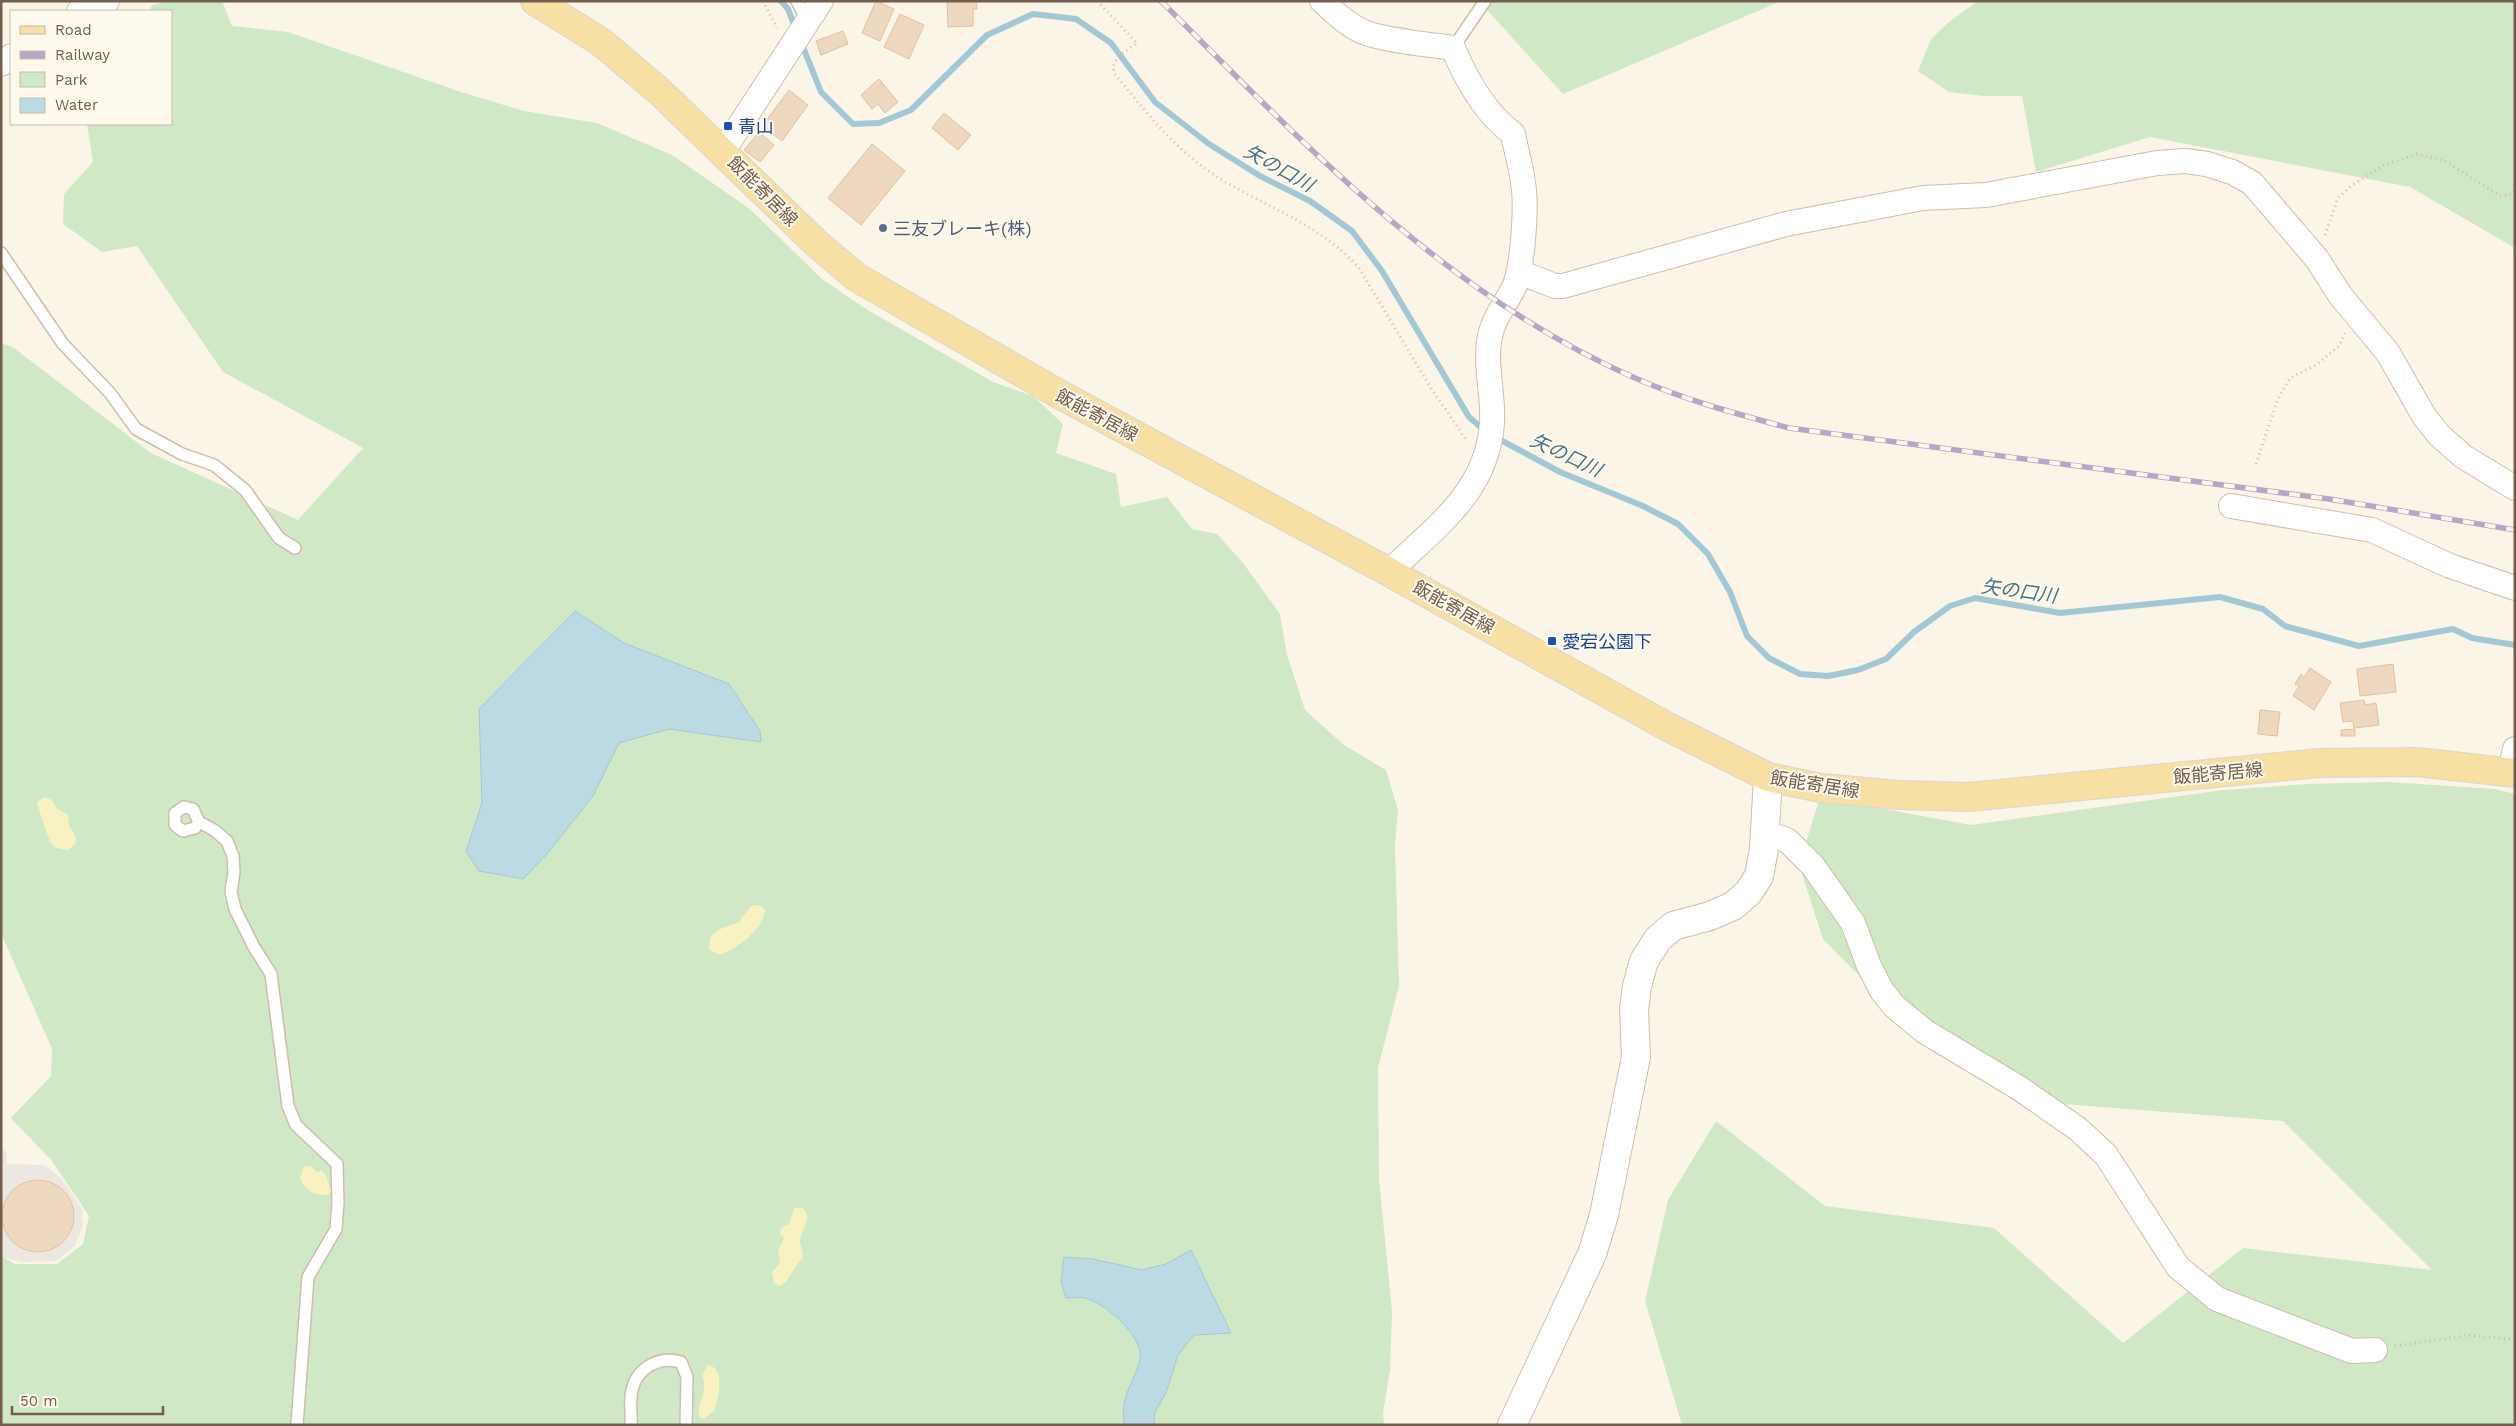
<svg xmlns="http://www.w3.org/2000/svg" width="2516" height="1426" font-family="'Work Sans','Noto Sans JP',sans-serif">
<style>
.industrial{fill:#ece7e0}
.green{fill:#d0e8c6}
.sand{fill:#f8f2c3}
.water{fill:#bcdae4;stroke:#a3c8d5}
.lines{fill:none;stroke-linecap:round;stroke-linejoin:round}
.stream{stroke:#a3c8d5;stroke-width:6}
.building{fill:#efd8c0;stroke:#e1c0a1}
.service-casing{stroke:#ccbead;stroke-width:14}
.minor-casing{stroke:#ccbead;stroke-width:26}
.tertiary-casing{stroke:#ccbead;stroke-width:30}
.primary-casing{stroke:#dbd5d1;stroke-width:30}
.path{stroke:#d4bba3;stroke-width:3;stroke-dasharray:1 4;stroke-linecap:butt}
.service{stroke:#fff;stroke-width:11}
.minor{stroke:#fff;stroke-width:24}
.tertiary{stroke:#fff;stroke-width:28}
.primary{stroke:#f6e0a3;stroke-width:28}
.rail-casing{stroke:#b9a5c4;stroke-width:5.5}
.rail{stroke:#fef9ed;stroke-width:4;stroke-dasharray:11;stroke-linecap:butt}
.transit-dot{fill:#1a4fb4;stroke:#fef9ed;stroke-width:2}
.service-dot{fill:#5c6f8a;stroke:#fef9ed;stroke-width:2}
.labels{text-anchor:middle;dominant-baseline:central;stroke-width:4;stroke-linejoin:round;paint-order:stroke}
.transit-label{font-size:18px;fill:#164399;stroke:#fef9ed;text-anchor:start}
.street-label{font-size:18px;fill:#735e4d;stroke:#fef9ed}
.service-label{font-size:18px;fill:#4e5e75;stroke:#fef9ed;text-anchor:start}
.water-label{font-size:19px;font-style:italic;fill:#477485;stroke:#fef9ed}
</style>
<rect width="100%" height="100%" fill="#fbf5e7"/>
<polygon class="industrial" points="4,1149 7,1154 7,1164 45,1165 62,1179 82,1209 83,1225 75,1246 56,1261 23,1262 1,1257 1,1150"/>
<g class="green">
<polygon points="169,1 222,1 232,26 288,32 461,92 524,111 597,123 672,155 750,209 822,279 866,309 993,382 1033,396 1063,424 1056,453 1116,474 1121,507 1167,497 1192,529 1217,534 1243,563 1280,614 1287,655 1305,710 1344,745 1386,770 1398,810 1395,845 1399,986 1378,1068 1379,1179 1392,1311 1390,1370 1383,1413 1384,1425 1,1425 1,1256 15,1264 57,1264 83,1244 89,1216 52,1161 11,1118 51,1076 52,1049 1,933 1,343 14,348 151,453 298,520 363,448 223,372 137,246 102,252 63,224 64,194 93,162 87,124 171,124 171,11 149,11 152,5"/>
<polygon points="1479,1 1781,1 1563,94"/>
<polygon points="1978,1 2515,1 2515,248 2410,187 2150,137 2036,172 2022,96 1984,96 1949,92 1918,71 1931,39 1950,21"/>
<polygon points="2387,782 2495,789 2515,794 2515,1425 1682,1425 1645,1301 1668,1200 1716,1121 1825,1206 1994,1228 2123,1343 2243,1248 2432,1270 2283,1121 2049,1103 1881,998 1823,939 1799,865 1820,797 1971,825 2223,790 2309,784"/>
</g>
<g class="sand">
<polygon points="45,797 52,800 56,808 68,815 69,825 76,837 75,844 68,850 56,848 50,842 38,807 37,802"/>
<path d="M760 905 765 910C763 930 738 948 720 955L709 950 710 938 718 930 739 922 751 906Z"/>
<path d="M304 1166 312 1167 317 1172 322 1171 326 1175 331 1191 328 1195C315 1196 305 1190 300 1178Z"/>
<path d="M794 1208H803C813 1220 802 1227 800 1240 800 1244 803 1251 803 1256L785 1283 779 1286 774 1283 772 1272 780 1263 778 1251 784 1238 780 1234 781 1228 789 1224Z"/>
<path d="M708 1365C726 1368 718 1399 714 1411L704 1419 699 1417C697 1400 709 1394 702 1375Z"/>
</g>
<g class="water">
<polygon points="575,611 624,643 729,684 760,731 761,742 669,729 619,743 593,796 547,854 523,879 479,871 466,851 482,803 479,709"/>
<path d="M1191 1250 1231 1333 1194 1335 1178 1355 1166 1393 1155 1412 1154 1425H1124C1120 1393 1134 1386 1140 1358 1144 1337 1104 1302 1085 1298 1079 1297 1072 1298 1066 1298L1061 1281 1064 1257 1093 1259 1142 1270 1166 1264Z"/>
</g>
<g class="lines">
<g class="stream">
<polyline points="781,1 788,9 796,30"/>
<polyline points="801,42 821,92 853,124 879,123 911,110 987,35 1033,14 1076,19 1111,43 1155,102 1209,144 1260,176 1310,201 1352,231 1382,271 1469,417 1486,432"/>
<polyline points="1495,437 1560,472 1643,506 1678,524 1708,554 1730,592 1747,636 1769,658 1800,674 1828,676 1858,670 1886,659 1914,632 1950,606 1975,598 2060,613 2220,597 2263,609 2285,626 2359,646 2453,629 2472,638 2515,645"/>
</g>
</g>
<g class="building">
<polygon points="876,1 894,9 880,41 862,33"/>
<polygon points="947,1 976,1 977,9 973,9 973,26 948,27"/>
<polygon points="900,14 924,25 909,59 884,47"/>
<polygon points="843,31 848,44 821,55 816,41"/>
<polygon points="879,79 898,102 885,113 878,104 872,109 861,95"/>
<polygon points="789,90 808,105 782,141 762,126"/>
<polygon points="944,113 971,135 958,150 932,128"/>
<polygon points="759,132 774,145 760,162 744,150"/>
<polygon points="872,144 905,171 861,225 828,198"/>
<polygon points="2393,664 2396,692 2360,696 2357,669"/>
<polygon points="2310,668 2331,682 2314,710 2293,696 2299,686 2295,684 2301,674 2304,677"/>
<polygon points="2364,700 2365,705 2376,703 2379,725 2354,728 2353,721 2343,722 2340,703"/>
<polygon points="2260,710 2280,712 2277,736 2258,734"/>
<polygon points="2355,729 2355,736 2341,736 2341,730"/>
<circle cx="38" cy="1216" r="36"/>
</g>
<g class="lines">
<defs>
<g id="service">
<polyline points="797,1 808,23"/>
<polyline points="1453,48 1485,1"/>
<polyline points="1,253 63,344 110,393 136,429 182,454 214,465 245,490 279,538 295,548"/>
<polyline points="199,822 195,828 183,831 175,825 175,813 184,807 193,809 199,822 214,830 227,841 233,856 234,872 231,892 235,909 254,947 271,974 288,1106 296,1125 337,1164 338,1203 336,1229 308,1277 297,1425"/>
<path d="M631 1425C632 1415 630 1406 631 1397 633 1370 657 1355 681 1362L687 1377 686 1425"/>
</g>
<g id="minor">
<path d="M1322 1C1335 13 1352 29 1369 34 1396 42 1425 44 1453 48 1466 79 1486 114 1513 134 1516 150 1521 166 1523 183 1527 205 1523 263 1515 285 1508 301 1495 315 1491 332 1483 361 1494 393 1492 423 1487 493 1435 527 1389 572"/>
<polyline points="79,11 107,1"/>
<polyline points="1,64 11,56"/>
<polyline points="723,151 821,1"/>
<polyline points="1519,272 1555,286 1563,286 1786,224 1923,198 1986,195 2157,163 2185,161 2207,164 2232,172 2252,183 2317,259 2340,295 2388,353 2424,416 2439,435 2464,457 2515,488"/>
<polyline points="2231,506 2372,530 2450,566 2515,588"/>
<polyline points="2510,772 2515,749"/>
<polyline points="1766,833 1787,840 1813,866 1853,923 1869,966 1882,991 1894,1006 1924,1031 2019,1088 2078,1129 2106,1155 2178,1267 2217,1299 2352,1351 2375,1350"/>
</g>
<polyline id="tertiary" points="1512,1425 1592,1254 1604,1215 1636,1057 1634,1010 1637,986 1644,961 1658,939 1673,926 1710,916 1733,906 1748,893 1759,876 1764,849 1768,777"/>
<polyline id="primary" points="535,1 601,42 659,91 815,242 856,277 1059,394 1389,572 1668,727 1768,777 1821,788 1899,795 1969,797 2319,763 2417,762 2515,773"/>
</defs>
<use href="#service" class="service-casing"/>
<use href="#minor" class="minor-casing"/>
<use href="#tertiary" class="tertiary-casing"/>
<use href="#primary" class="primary-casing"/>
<g class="path">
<polyline points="763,1 777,28"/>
<path d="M1097 1 1137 43C1127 51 1110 58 1114 73 1142 107 1168 141 1203 167 1255 205 1314 218 1359 268L1429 385 1467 441"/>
<polyline points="2325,235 2338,198 2351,186 2384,165 2417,154 2445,161 2500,196 2512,194 2515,179"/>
<polyline points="2256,464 2277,401 2290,378 2316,365 2339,346 2345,333"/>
<polyline points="2395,1346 2469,1335 2515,1340"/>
</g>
<use href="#service" class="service"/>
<use href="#minor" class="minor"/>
<use href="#tertiary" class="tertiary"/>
<use href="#primary" class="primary"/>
<defs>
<path id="rail" d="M1161 1C1304 144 1446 295 1635 378 1685 400 1737 414 1789 428L2329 499 2515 530"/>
</defs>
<use href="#rail" class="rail-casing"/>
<use href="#rail" class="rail"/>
</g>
<g class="transit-dot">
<rect x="723" y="121" width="10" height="10" rx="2.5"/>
<rect x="1547" y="636" width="10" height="10" rx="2.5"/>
</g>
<circle class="service-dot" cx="883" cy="228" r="5"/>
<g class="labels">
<g class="transit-label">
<text x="738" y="126">青山</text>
<text x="1562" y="641">愛宕公園下</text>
</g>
<g class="street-label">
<text transform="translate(763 191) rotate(45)">飯能寄居線</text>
<text transform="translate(1097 415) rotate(28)">飯能寄居線</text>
<text transform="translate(1454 607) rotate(29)">飯能寄居線</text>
<text transform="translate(2218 773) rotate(-5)">飯能寄居線</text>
<text transform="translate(1815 784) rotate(9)">飯能寄居線</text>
</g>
<g class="service-label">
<text x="893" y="228">三友ブレーキ(株)</text>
</g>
<g class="water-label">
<text transform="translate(1279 168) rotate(29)">矢の口川</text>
<text transform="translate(1566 455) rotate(25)">矢の口川</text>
<text transform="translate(2019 591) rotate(8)">矢の口川</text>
</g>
</g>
<rect width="2516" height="1426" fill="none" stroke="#735e4d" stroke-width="5"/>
<rect x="10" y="10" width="162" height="115" fill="#fef9ed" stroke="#c6bbad"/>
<rect x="20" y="26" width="25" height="8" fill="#f6e0a3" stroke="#c6bbad"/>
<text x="55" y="35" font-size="15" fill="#735e4d">Road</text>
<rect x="20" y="51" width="25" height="8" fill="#b9a5c4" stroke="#c6bbad"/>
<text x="55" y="60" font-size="15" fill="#735e4d">Railway</text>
<rect x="20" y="72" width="25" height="15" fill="#d0e8c6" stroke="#c6bbad"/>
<text x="55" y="85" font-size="15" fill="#735e4d">Park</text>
<rect x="20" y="98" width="25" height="15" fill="#bcdae4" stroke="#c6bbad"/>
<text x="55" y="110" font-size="15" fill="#735e4d">Water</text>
<path d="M12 1406v8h151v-8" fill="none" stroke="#735e4d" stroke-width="2.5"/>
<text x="20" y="1406" font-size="15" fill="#735e4d" stroke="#fef9ed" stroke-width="4" paint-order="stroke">50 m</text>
</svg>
